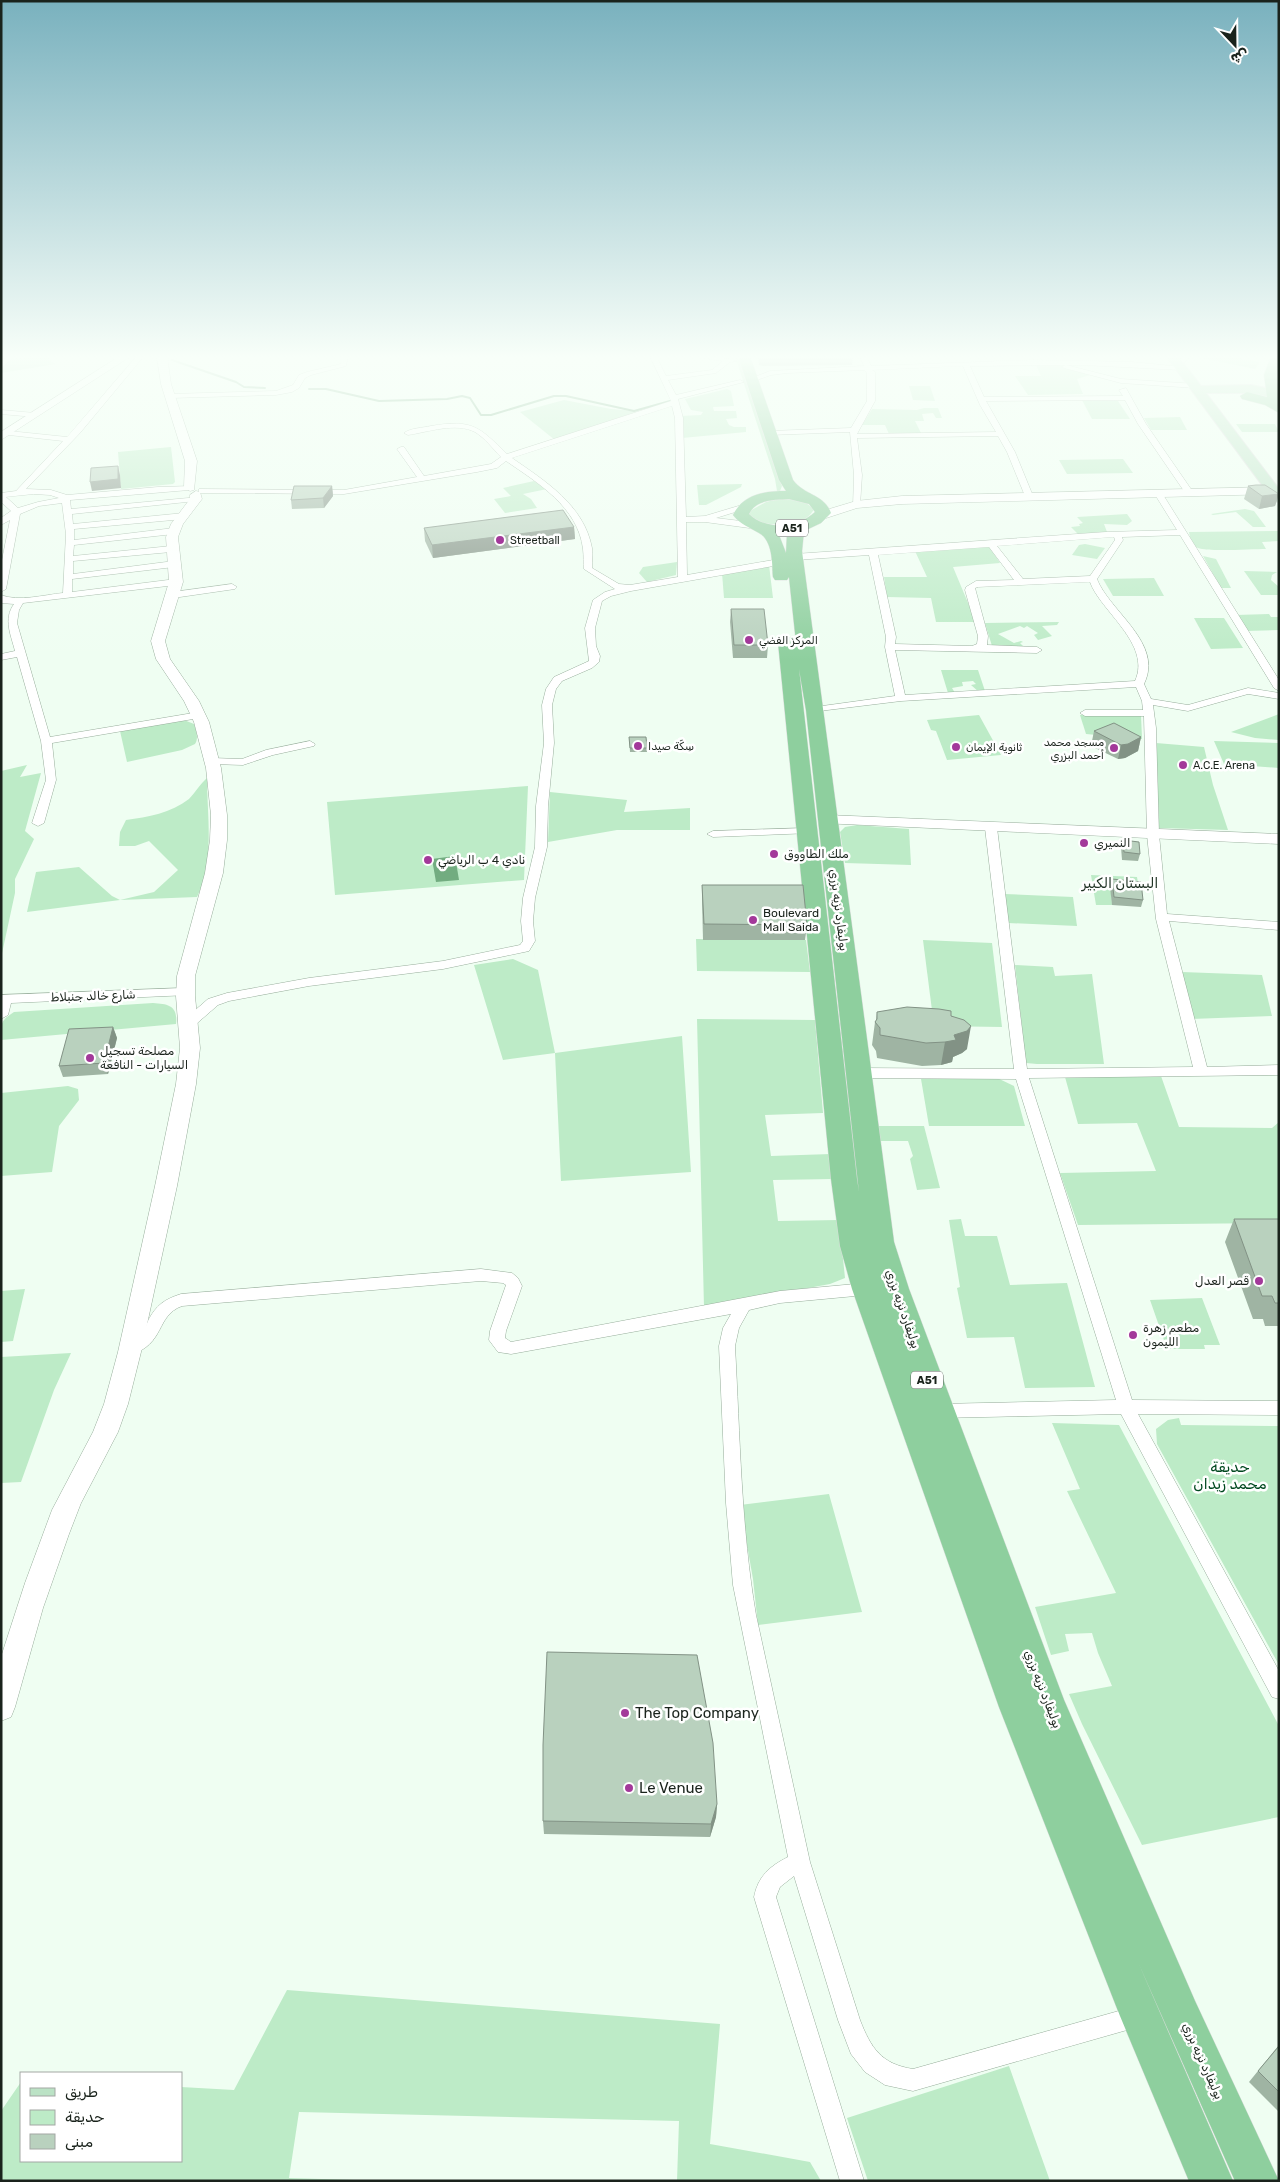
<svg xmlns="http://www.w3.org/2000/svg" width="1280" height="2182" font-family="Rubik,Vazirmatn,sans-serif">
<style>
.green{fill:#bdebc7}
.water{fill:#72ac80}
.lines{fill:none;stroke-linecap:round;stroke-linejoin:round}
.stream{stroke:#72ac80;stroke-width:2}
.street-casing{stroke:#98ae9c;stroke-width:1}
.secondary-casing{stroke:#98ae9c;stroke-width:1}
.primary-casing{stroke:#dadcdb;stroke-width:2}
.highway-casing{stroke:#dadcdb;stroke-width:1}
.street{fill:#fff;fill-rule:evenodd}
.secondary{fill:#fff;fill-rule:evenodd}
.primary{fill:#bbe2c5;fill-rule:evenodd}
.highway{fill:#8ecf9e;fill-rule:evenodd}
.wall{fill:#9fb4a3}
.shaded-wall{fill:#829285}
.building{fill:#b9d1be;stroke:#829285}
.poi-dot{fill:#a3399a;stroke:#fff;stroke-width:2}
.labels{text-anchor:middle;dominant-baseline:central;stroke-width:5;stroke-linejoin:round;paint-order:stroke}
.shield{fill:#fff;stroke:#5f6560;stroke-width:1}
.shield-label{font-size:11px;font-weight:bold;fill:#1a231c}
.far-poi-label{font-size:11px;fill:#1a231c;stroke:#fff;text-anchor:start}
.poi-label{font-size:12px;fill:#1a231c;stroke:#fff;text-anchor:start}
.street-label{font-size:12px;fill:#1a231c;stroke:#fff}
.neighbourhood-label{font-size:14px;fill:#203325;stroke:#fff}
.near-park-label{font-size:15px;fill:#00481f;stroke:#fff}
.near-poi-label{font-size:15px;fill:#1a231c;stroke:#fff;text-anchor:start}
</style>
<rect width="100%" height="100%" fill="#effef2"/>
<g class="green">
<polygon points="735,356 740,356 782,486 780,491 777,491 775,479"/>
<polygon points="1192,356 1245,356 1242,359 1260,362 1255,369"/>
<polygon points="48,357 50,361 56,364 1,373 1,370 10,359"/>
<polygon points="1036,365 1058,365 1090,375 1077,379 1083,394 1028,395 1015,376 1041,376"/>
<polygon points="909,386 930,386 935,401 913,400"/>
<polygon points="727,389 731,391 734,406 713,407 714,411 736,411 737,418 726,419 729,425 734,427 746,427 746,432 682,438 680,416 701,415 703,412 691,410 685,399"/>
<polygon points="564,400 611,409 638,411 555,440 520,412"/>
<polygon points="1082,400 1118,401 1130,419 1092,419"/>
<polygon points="924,408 938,408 942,418 936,418 933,413 922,414 924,421 915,421 921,433 889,434 885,425 862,425 872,409 917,410"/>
<polygon points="1180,417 1187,430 1151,430 1144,418"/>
<polygon points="1236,424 1275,424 1279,432 1242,432"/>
<polygon points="171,447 175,482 173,484 121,489 118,452"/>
<polygon points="1123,459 1133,473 1067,474 1059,460"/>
<polygon points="534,481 547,489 523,494 531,499 537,508 505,513 494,499 511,496 503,488"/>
<polygon points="742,484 741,487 706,505 699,505 697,485"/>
<path d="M782 498 802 500 814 509C804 529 773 525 755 522L748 512 766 502Z"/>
<polygon points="1245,509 1254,511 1266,527 1253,527 1236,512 1213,515 1211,514"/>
<polygon points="1127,514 1132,521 1127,525 1104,524 1107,532 1078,534 1071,527 1080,526 1079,524 1083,523 1077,517"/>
<path d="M1279 531V541L1262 542 1266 549C1253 549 1208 552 1198 548 1192 546 1190 538 1189 532Z"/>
<polygon points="1085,544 1105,548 1097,559 1072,555 1079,545"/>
<polygon points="989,546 1000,563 953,567 976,622 936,622 931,598 887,597 884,577 927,577 915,551"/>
<polygon points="1203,556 1216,559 1231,588 1221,588"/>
<polygon points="677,562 676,575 647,582 639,573 643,567"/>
<polygon points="769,565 773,598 724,598 722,573"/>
<polygon points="1244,571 1277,572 1272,575 1271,580 1279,587 1279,595 1261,595"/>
<polygon points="1154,578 1164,596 1113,596 1103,579"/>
<polygon points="1269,614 1271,617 1279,617 1279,630 1246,631 1236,615"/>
<polygon points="1194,618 1224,618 1243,648 1211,649"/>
<polygon points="1059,622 1057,625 1042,626 1052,636 1038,640 1034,635 1038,633 1027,626 1024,628 1020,626 998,634 1014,643 1021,641 1023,642 1020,643 1023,646 992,646 985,623"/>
<polygon points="941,670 978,670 985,691 979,692 971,685 976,684 973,681 962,682 963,686 952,688 955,693 948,693"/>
<polygon points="1279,714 1279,740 1255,738 1231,732"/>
<polygon points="979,715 1001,755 947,760 936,731 931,730 927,720"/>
<polygon points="1080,715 1141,715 1142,739 1086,734"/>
<path d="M184 720 194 724C196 730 199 738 195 744L182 750 127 762 120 731Z"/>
<polygon points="1214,741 1279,743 1279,768 1224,764"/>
<polygon points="1156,743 1204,747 1213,785 1228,830 1159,828"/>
<polygon points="27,765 20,777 41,773 25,831 34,839 15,879 15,893 1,958 1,771"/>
<path d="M207 778C207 816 215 862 197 897L120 900 27 912 36 872 79 867 112 896 120 900 154 892 178 870 149 841 135 846H119L120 832 126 820C148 817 171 813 189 799 195 793 200 784 207 778Z"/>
<polygon points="528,786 524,880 335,895 327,802"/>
<polygon points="550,792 627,800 624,812 690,808 690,830 617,830 548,842"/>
<polygon points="857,825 909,829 911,865 845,863 840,832 845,827"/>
<polygon points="1091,875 1137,877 1139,889 1111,887 1112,905 1096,905"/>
<polygon points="1004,894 1073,897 1077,926 1008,923"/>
<polygon points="696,939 806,940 810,972 697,971"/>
<polygon points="923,940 992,943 1002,1027 934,1026"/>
<polygon points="513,959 538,970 555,1053 682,1036 691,1172 561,1181 555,1053 503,1060 474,965"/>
<polygon points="1015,965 1053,967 1055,976 1092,974 1104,1064 1037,1064 1026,1063"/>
<polygon points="1182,972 1262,975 1272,1016 1191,1019"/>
<path d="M153 1003C169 1004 178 1006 176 1024L1 1040C1 1023 0 1021 14 1012Z"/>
<polygon points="697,1019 815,1020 823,1113 765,1115 771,1156 831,1154 833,1179 773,1180 778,1221 839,1220 845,1278 830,1284 704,1307"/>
<polygon points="993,1076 1014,1086 1025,1126 929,1126 921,1079"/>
<polygon points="1161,1076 1179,1127 1272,1128 1279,1122 1279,1223 1078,1225 1060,1173 1156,1171 1137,1123 1078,1124 1065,1077"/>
<polygon points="68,1086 78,1089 79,1100 59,1126 52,1172 1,1176 1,1093"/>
<polygon points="878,1126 924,1126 940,1188 917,1190 910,1159 913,1156 908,1141 879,1141"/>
<polygon points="961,1219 965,1236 997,1236 1010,1285 1067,1283 1095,1387 1025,1388 1014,1337 967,1338 957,1288 960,1287 949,1220"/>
<polygon points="25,1289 13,1341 1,1342 1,1291"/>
<polygon points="1202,1298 1220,1345 1204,1345 1205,1349 1159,1349 1157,1341 1164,1340 1150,1300"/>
<polygon points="71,1353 54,1390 21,1482 1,1483 1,1357"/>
<polygon points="1179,1418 1181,1425 1279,1426 1279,1665 1157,1444 1156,1429 1168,1420"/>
<polygon points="1052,1423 1119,1425 1279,1726 1279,1817 1142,1845 1082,1724 1069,1694 1112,1686 1098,1653 1092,1633 1065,1634 1069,1651 1051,1655 1035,1607 1116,1593 1067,1491 1080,1489"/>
<polygon points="829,1494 862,1612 758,1625 753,1579 740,1505"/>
<polygon points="287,1990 720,2024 710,2144 810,2162 821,2181 677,2181 679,2121 299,2112 289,2178 387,2181 1,2181 1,2111 21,2082 21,2161 181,2161 181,2087 234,2090"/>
<polygon points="1009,2066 1050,2181 868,2181 847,2118"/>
</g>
<polygon class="water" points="455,856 459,880 436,882 432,859"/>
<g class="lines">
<g class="stream">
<polyline points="172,360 236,382 244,387 265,388"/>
<polyline points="309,389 326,389 379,401 447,399 462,396 470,398 481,415 491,415 554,396 566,396 634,411 670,401"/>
</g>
<defs>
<g id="street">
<polygon points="7,356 13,356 1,369 1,362"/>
<path d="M137 356H144L80 433 26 489 51 490 67 495 158 487 192 486 193 488 189 490 70 500 71 509 199 497V501H196L72 514 73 524 184 513 188 516 184 519 74 529V540L174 528 178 531 174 534 74 545 73 556 171 546 175 549 171 552 73 561V574L174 561 178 564 174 567 72 579V592L176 579 181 582 176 585 23 603 19 610 17 623 50 737 199 712 204 715 199 718 52 743 56 780 44 823 38 826 32 823 46 780 41 741 17 657 1 660V654L15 651C11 635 3 619 14 604L1 603V595C19 602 43 595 63 593L66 534 62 503 39 506 20 514 6 589 1 592V565L10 520 1 525V518L11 511 1 502V493L16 491 63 441 9 435 5 433 9 431 67 437ZM34 494 50 495 59 498 38 502 18 508 6 497Z"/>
<polygon points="342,356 348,356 346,366 311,375 305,378 299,388 292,392 276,395 170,398 166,396 170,394 276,391 293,385 299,375 307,372 341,364"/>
<path d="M650 356H656L666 376 712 370 723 361 703 358 700 356H714L737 361 730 362 716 373 668 380 676 395 740 380 744 382 678 399 683 418 686 517 705 516 745 504 749 506 748 508 716 518 757 523 761 526 757 529 705 522H686L687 575 779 559 783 562 779 565 631 591 611 596 602 601 595 628 596 646 600 656 599 662 592 668 562 681 556 689 552 705 554 743 548 806 547 847 535 898 533 921 535 941 529 951 443 969 309 986 229 1001 218 1005 195 1025H185L183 1022 185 1019 208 999 227 993 309 978 443 961 520 945 523 941 521 921 523 898 535 847 536 806 544 743 542 705 546 689 554 677 589 661 585 628 593 600 605 592 615 589 584 569C583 563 584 556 583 549 578 507 538 483 506 461L497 468 477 472 344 494 202 493H199V489L344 490 417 477 397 449 401 447H404L424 476 491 464 501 457C493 449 485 438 475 432 456 422 428 432 408 435L404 433C411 428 422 428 431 426 473 419 479 427 507 454L671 401ZM672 406 675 418 678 577 630 585 619 584 592 568C592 561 593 555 592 548 584 505 545 481 512 458Z"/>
<path d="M860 356H866L871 366 1033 360 1132 362 1183 367V369L1181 370 1083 365 970 366 984 397 1123 396 1119 390 1126 388 1146 424 1193 492 1186 494 1138 424 1125 400 986 401 1015 452 1033 496 1032 498 1025 496 1007 452 998 436 857 438 862 475 860 505 853 507 854 475 850 432 769 435 765 433 769 431 851 428 867 401V373L864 370 787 373 771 375 751 382 747 380 770 371 864 366ZM963 366 980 405 996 432 857 434 875 401V372L872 370Z"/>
<polygon points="1184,356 1191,356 1185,362 1181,362 1180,361"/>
<polygon points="1066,365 1121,379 1196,384 1200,386 1196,388 1121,383 1064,368 1062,367"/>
<polygon points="1,410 35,413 39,415 35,417 1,414"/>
<path d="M1155 491 1162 493 1279 680V691L1274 688 1180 535 1122 537 1123 540 1097 579C1110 612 1164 643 1144 684L1151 699 1188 705 1248 688 1279 693V699L1248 694 1188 711 1153 705 1156 728 1159 835 1167 914 1279 922V930L1169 921 1207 1067 1279 1065V1075L1029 1078 1132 1400 1279 1401V1415L1138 1414 1279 1671V1699L1272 1697 1121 1414 939 1418 933 1416 931 1411 933 1406 939 1404 1116 1400 1016 1079 858 1078 853 1076 851 1073 853 1070 858 1068 1014 1069 985 828 991 825 997 828 1027 1069 1193 1067 1156 919 1147 835 1144 716H1085L1080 713 1085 710H1143L1142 701 1136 687 901 701 811 712V708L815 707 895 696 885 647 886 637 869 555 795 560 791 557 795 554 1106 532 1177 530 1154 493ZM1114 537 1115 540 1090 576 1023 579 997 546ZM989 547 1014 580 976 581 966 587 965 590 978 636 977 644 972 646 895 644 896 637 878 555ZM1090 582C1100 611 1152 644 1135 681L905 695 895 650 1037 653 1042 650 1037 647 987 645 988 636 975 588 978 587Z"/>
<polygon points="232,584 237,587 235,589 173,598 168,595 173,592"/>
<polygon points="310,741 315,744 314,746 273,755 243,765 211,764 206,761 211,758 242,759 266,750"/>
<polygon points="807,828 813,831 811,833 713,837 707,834 713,831"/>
<polygon points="184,988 190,992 189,995 11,1003 8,1015 1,1019 1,995"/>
<path d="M481 1269 512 1273 518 1278 522 1286 506 1331 505 1338 511 1342 780 1291 866 1283 872 1285 874 1289 872 1293 866 1295 780 1303 749 1310 739 1328 735 1346C740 1436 741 1527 756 1615L810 1862 860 2020C871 2048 881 2064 913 2069L1140 2005 1148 2008 1151 2016 1148 2024 913 2091 885 2085 865 2072 851 2054 838 2020 794 1876 780 1887 776 1897 864 2181H840L754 1897C758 1876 770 1866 788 1857L733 1585 726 1503 719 1346 723 1328 731 1314 511 1354 498 1352 489 1340 490 1331 506 1285 503 1283 481 1281 182 1306C155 1316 166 1344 130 1355L124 1354 122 1349C126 1342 135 1341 140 1335 144 1331 146 1326 148 1321 156 1305 165 1299 181 1294Z"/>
</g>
<g id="secondary">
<polygon points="120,356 131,356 1,440 1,432"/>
<polygon points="157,356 167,356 171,384 197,461 194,490 190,491 184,487 185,461 161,384"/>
<polygon points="1272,487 1278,491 1276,494 902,504 857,508 820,520 814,516 816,513 856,501 902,496"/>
<polygon points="196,491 200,492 202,499 183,524 178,537 183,582 165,641 170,659 199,701 209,722 221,768 227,815 227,840 223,873 195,976 195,996 200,1048 196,1084 177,1186 141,1352 128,1404 118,1432 81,1503 69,1534 43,1608 15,1707 11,1717 1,1721 1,1657 25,1583 52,1510 93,1432 104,1404 118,1352 155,1186 176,1084 180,1048 176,996 177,976 205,873 210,840 211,815 206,768 194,722 184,701 156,659 151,641 169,582 166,537 171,524 190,499 190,495"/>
<polygon points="827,815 1279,834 1279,844 821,823 819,820 821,817"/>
</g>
<polygon id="primary" points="1166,356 1178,356 1201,386 1251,385 1275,390 1277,393 1271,397 1251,393 1206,393 1279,489 1279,502 1274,501"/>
<g id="highway">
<path d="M738 356H750L793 480C805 496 824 494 831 513L821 523 804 531 802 551 894 1242 909 1289 1064 1700 1195 2001 1279 2181H1235L1138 1962 1233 2181H1189L1120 2016 999 1707 852 1289 840 1246 831 1179 778 642 781 638 787 637 793 638 796 642 789 577 787 580H775L773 577C772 563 773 541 759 533 749 527 741 525 733 515 743 494 765 491 786 491L779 480ZM789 499 809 504 815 512C798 528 766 531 749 514 756 499 775 500 789 499ZM787 534 786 553 779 535ZM799 669 806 710 859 1192 857 1179Z"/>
<polygon points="1271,356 1279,356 1277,375 1279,413 1265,405 1242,399 1240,396 1247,392 1267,397 1264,375"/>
</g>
</defs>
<use href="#street" class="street-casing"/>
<use href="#secondary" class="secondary-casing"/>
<use href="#primary" class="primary-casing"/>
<use href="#highway" class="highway-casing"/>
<use href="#street" class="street"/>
<use href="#secondary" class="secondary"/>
<use href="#primary" class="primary"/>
<use href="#highway" class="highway"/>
</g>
<g class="wall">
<polygon points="758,356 853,356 852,365 763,366 759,365"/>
<polygon points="332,486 333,496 324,508 292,509 291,500"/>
<polygon points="1248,486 1279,494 1275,506 1259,509 1244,499"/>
<polygon points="574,527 575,539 433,558 425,541 424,528"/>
<polygon points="731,609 768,645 767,658 733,658 730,622"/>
<polygon points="1094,731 1141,737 1138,751 1125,758 1118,759 1091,746"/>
<polygon points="629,737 646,737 647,752 630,752"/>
<polygon points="1123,840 1140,854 1138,861 1122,860 1121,847"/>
<polygon points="1112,879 1143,900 1141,907 1112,905 1110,887"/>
<polygon points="702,885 807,925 805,940 703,940 702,899"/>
<polygon points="877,1012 951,1016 967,1049 962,1053 953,1057 952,1062 941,1065 922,1066 877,1058 876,1051 872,1045 875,1022 876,1021"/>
<polygon points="113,1027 117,1038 108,1074 63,1077 59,1066"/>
<polygon points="1234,1219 1279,1219 1279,1326 1265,1326 1263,1319 1253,1319 1225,1242"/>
<polygon points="717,1804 716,1817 710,1837 544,1834 543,1821"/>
<polygon points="1279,2045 1279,2112 1249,2082"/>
</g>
<g class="shaded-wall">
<polygon points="118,466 120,475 121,488 92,491 90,482"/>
<polygon points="332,486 333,496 324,508 323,498"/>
<polygon points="1279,494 1275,506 1259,509 1262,496"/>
<polygon points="574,527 575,539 433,558 432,545"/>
<polygon points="1141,737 1138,751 1125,758 1118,759 1121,745"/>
<polygon points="971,1026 967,1049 962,1053 953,1057 952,1062 941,1065 945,1042 954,1035"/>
<polygon points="113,1027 117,1038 108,1074 104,1063"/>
<polygon points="717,1804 716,1817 710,1837 711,1824"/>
</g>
<g class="building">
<polygon points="118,466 118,479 90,482 91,468"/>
<polygon points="1256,485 1265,485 1279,494 1262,496 1248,486"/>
<polygon points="294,486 332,486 323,498 291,500"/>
<polygon points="563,510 574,527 432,545 424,528"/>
<polygon points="731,609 764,609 768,645 734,645"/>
<polygon points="1114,723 1141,737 1128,744 1121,745 1094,731"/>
<polygon points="629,737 646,737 647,748 630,748"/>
<polygon points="1123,840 1139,842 1140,854 1124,852"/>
<polygon points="1112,879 1141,882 1143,900 1114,897"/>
<polygon points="702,885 803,885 807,925 704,924"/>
<polygon points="907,1007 939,1009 951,1011 951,1016 964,1020 971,1026 967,1031 954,1035 956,1040 945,1042 926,1043 880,1035 880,1028 875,1022 877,1019 877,1012"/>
<polygon points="113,1027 104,1063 59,1066 69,1029"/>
<polygon points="1234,1219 1279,1219 1279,1303 1275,1303 1272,1296 1262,1296"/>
<polygon points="547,1652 697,1655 713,1743 717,1804 711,1824 543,1821 543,1745"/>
<polygon points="1279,2046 1279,2092 1258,2071"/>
</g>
<linearGradient id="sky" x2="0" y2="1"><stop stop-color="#79b1be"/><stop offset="0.54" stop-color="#f8fff9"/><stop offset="1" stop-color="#f8fff9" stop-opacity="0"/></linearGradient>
<rect width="1280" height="661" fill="url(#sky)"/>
<g class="poi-dot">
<circle cx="500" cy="540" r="5"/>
<circle cx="749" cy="640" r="5"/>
<circle cx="638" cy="746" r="5"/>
<circle cx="956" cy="747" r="5"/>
<circle cx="1114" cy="748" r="5"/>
<circle cx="1183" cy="765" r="5"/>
<circle cx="1084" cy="843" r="5"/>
<circle cx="774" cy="854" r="5"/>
<circle cx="428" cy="860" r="5"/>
<circle cx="753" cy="920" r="5"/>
<circle cx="90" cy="1058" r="5"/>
<circle cx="1259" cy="1281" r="5"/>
<circle cx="1133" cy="1335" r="5"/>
<circle cx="625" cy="1713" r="5"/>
<circle cx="629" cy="1788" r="5"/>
</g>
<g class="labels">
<g class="shield">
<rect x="776" y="519.5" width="32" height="17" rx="4"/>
<rect x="911" y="1371.5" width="32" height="17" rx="4"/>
</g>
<g class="shield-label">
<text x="792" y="528">A51</text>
<text x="927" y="1380">A51</text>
</g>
<g class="far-poi-label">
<text x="510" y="540">Streetball</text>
<text x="759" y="640">المركز الفضي</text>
<text x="1104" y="742" text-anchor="end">مسجد محمد<tspan x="1104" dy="13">أحمد البزري</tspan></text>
<text x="648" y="746">سِكّة صيدا</text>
<text x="966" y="747">ثانوية الإيمان</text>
<text x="1193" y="765">A.C.E. Arena</text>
</g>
<g class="poi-label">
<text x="1094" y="843">النميري</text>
<text x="784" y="854">ملك الطاووق</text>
<text x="438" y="860">نادي 4 ب الرياضي</text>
<text x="763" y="913">Boulevard<tspan x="763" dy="14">Mall Saida</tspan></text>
<text x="100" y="1051">مصلحة تسجيل<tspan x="100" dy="14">السيارات - النافعة</tspan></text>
<text x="1249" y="1281" text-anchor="end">قصر العدل</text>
<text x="1143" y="1328">مطعم زهرة<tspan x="1143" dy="14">الليمون</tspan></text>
</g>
<g class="street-label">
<text transform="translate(839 910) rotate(83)">بوليفارد نزيه بزري</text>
<text transform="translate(93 996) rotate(-2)">شارع خالد جنبلاط</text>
<text transform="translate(903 1309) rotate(71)">بوليفارد نزيه بزري</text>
<text transform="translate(1043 1689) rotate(69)">بوليفارد نزيه بزري</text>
<text transform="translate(1203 2061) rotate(66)">بوليفارد نزيه بزري</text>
</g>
<g class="neighbourhood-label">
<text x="1120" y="883">البستان الكبير</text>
</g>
<g class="near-park-label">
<text x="1230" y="1467">حديقة<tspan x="1230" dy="17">محمد زيدان</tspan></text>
</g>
<g class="near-poi-label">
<text x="635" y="1713">The Top Company</text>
<text x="639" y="1788">Le Venue</text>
</g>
</g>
<rect width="1280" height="2182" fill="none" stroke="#1a231c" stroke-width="5"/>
<rect x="20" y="2072" width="162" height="90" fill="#ffffff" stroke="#a3a7a4"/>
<rect x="30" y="2088" width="25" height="8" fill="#bbe2c5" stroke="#a3a7a4"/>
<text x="65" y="2097" font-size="15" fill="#1a231c">طريق</text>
<rect x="30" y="2110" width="25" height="15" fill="#bdebc7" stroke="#a3a7a4"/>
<text x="65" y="2122" font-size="15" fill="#1a231c">حديقة</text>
<rect x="30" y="2134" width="25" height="15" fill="#b9d1be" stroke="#a3a7a4"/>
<text x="65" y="2147" font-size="15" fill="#1a231c">مبنى</text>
<g transform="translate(1235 45) rotate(158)" stroke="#ffffff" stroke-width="4" paint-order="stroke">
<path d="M0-4L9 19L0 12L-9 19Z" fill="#1a231c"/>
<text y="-8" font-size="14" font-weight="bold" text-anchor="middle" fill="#1a231c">ش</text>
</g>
</svg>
